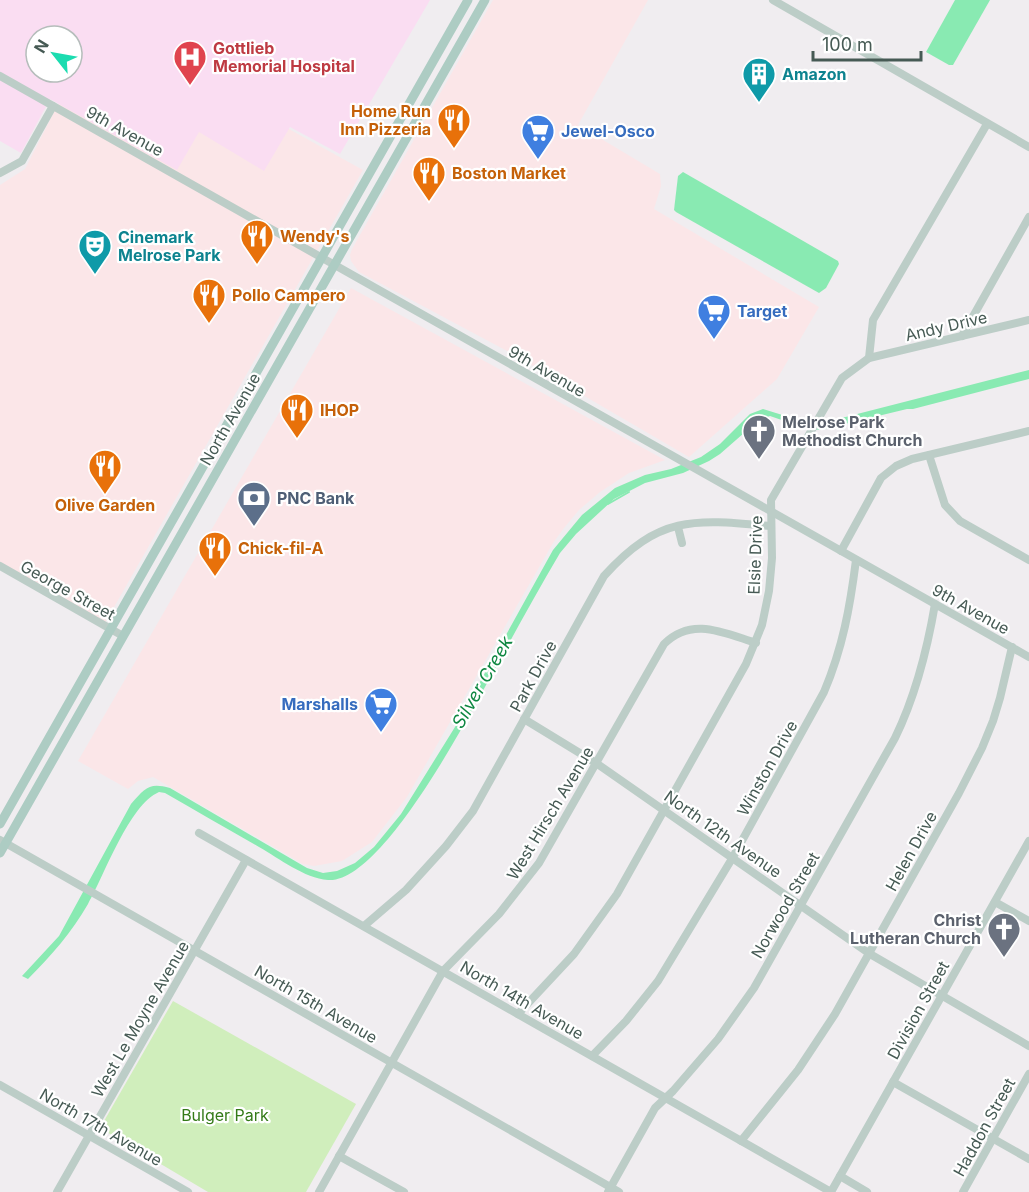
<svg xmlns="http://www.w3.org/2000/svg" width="1029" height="1192" font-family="Inter,sans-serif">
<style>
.commercial{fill:#fbe6e8}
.medical{fill:#faddf2;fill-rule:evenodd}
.green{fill:#d0eebc}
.water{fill:#89eab2}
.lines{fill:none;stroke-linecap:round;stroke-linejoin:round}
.stream{stroke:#89eab2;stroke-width:2}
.minor{stroke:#bccdc7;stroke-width:8}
.major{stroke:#adccc3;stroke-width:9}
.labels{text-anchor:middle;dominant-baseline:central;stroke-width:4.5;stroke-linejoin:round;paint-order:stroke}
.health-label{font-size:16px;font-weight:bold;fill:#be3a42;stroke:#fff;text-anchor:start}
.culture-label{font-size:16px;font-weight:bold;fill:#0d838f;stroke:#fff;text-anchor:start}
.food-label{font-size:16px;font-weight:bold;fill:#c56008;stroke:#fff;text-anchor:start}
.street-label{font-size:16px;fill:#465a54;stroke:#fff}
.shop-label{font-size:16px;font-weight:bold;fill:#366cbe;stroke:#fff;text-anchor:start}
.worship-label{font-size:16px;font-weight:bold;fill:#5b616d;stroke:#fff;text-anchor:start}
.service-label{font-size:16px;font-weight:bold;fill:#4e5e75;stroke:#fff;text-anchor:start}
.park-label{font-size:16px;fill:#347a18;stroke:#fff}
.water-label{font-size:18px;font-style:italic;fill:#0f8742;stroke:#fff}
</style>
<rect width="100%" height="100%" fill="#f0edf0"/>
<g class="commercial">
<polygon points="493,0 648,0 578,125 660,174 661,186 654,209 819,307 777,379 689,457 509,352 359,272 351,261 350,255 352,249"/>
<polygon points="99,24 363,170 105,623 0,565 0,185 25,169"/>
<polygon points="351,288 665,460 629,473 600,492 579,510 564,528 553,543 407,797 372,842 342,861 314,866 303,864 153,777 138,781 128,789 78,761"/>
</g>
<path class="medical" d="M0 0H430L340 154 290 127 264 171 199 132 177 170 50 99 21 153 0 141ZM36 36H72V72H36Z"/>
<polygon class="green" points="173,1001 356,1104 306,1192 208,1192 100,1128"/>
<g class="water">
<polygon points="955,0 990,0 953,65 949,65 926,52"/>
<polygon points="683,172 838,261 839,264 826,288 819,293 676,212 674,210 678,176"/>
<path d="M1029 370V379L913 409H907L820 430 802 427 770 416 760 419 720 454 709 461 683 473 645 483 614 499 576 534 560 553C540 587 521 621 502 656 476 702 384 884 328 880 304 878 280 859 259 847 228 829 196 811 165 793L159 792C129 805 105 874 88 904 72 932 51 956 28 979L22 976 59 936 131 804C145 788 149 782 170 788L307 868 323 873 337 871 355 863 374 847 401 814 455 727 553 550 582 515 615 488 645 475 671 469 701 457 720 444 750 414 763 409 805 422H826Z"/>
</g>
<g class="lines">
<polyline class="stream" points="608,504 629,492"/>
<g class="minor">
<polyline points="773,0 1029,147"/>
<polyline points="0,76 1029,657"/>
<polyline points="0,173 22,161 53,106"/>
<polyline points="962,336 1029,217"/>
<polyline points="869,358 1029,320"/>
<polyline points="929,455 945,505 960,521 1029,560"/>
<polyline points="678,527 682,543"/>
<polyline points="841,551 881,478 896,466 912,459 1029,431"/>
<polyline points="0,566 123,636"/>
<polyline points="524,719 596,763 870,954 1029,1046"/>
<polyline points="199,833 831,1192 1029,841"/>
<polyline points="0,840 619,1192"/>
<polyline points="995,902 1029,921"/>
<path d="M364 926 406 890 446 846 473 811 604 576C659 515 694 519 770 526"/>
<polyline points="518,1014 574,954 617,894 746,664 762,625 769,591 772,558 771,500 842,378 869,358 873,320 987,124"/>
<path d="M592 1056 626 1021 658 981 733 857 824 692C843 647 850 607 856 560"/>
<polyline points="893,1082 1029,1159"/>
<polyline points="0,1085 188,1192"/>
<polyline points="741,1141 798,1070 835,1014 959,793 982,748 993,721 1000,698 1012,647"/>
<polyline points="339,1156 404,1192"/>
<polyline points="840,1176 867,1192"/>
<polyline points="57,1192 246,860"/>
<path d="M319 1192 443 971 499 914 539 863 664 644C692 616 724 633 756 643"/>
<path d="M608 1192 655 1108 673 1091 718 1039 754 988 895 738C916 695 927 651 935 604"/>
<polyline points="963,1192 1029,1074"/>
</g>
<g class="major">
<polyline points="0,824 468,0"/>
<polyline points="0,853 485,0"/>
</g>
</g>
<defs>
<symbol id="hospital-pin" viewBox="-11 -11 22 30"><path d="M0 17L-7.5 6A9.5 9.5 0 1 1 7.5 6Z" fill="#e0444e" stroke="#fff"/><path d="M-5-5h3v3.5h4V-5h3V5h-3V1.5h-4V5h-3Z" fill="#fff"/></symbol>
<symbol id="building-pin" viewBox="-11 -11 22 30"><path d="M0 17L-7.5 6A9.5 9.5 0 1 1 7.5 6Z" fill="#0f9aa8" stroke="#fff"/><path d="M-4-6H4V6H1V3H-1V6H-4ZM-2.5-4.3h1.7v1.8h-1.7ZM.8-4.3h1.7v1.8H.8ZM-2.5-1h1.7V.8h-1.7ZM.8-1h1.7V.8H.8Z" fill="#fff"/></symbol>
<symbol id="restaurant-pin" viewBox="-11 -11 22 30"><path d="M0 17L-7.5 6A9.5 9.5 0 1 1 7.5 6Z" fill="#e8710a" stroke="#fff"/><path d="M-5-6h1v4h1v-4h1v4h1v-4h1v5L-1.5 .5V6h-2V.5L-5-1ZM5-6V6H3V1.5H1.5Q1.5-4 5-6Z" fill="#fff"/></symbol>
<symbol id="supermarket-pin" viewBox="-11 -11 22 30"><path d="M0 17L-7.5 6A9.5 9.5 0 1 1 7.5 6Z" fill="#3f7fe0" stroke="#fff"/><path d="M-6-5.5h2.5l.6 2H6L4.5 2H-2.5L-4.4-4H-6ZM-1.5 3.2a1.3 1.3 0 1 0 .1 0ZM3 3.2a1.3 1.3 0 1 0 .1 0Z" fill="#fff"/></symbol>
<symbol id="theatre-pin" viewBox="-11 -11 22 30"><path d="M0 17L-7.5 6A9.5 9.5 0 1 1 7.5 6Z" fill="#0f9aa8" stroke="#fff"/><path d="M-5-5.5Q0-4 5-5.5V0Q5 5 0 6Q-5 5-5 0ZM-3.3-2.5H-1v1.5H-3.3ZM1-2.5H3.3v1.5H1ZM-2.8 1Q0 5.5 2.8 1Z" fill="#fff"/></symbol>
<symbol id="church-pin" viewBox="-11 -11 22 30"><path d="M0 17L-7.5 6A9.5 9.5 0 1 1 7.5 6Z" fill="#6b7280" stroke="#fff"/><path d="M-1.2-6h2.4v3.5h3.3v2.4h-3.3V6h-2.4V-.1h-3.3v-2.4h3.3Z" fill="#fff"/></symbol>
<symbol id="bank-pin" viewBox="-11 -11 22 30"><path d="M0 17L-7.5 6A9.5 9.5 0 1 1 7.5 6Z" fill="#5c6f8a" stroke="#fff"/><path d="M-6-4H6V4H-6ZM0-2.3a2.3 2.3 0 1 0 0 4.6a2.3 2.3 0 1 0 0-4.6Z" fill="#fff"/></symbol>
</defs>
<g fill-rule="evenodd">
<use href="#hospital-pin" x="171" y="38" width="38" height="52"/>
<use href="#building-pin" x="740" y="55" width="38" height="52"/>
<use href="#restaurant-pin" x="435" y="101" width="38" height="52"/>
<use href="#supermarket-pin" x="519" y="112" width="38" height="52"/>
<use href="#restaurant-pin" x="410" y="154" width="38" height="52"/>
<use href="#restaurant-pin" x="238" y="217" width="38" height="52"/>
<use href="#theatre-pin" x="76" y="227" width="38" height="52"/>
<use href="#restaurant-pin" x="190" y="276" width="38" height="52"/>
<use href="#supermarket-pin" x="695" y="292" width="38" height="52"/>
<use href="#restaurant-pin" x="278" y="391" width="38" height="52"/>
<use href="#church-pin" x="740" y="412" width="38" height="52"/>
<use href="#restaurant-pin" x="86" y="447" width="38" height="52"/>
<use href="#bank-pin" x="235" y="479" width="38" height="52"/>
<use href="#restaurant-pin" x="196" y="529" width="38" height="52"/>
<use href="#supermarket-pin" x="362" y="685" width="38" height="52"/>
<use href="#church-pin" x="985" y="910" width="38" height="52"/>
</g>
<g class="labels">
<g class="health-label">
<text x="213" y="48">Gottlieb<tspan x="213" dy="18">Memorial Hospital</tspan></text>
</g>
<g class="culture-label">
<text x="782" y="74">Amazon</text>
<text x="118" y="237">Cinemark<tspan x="118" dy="18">Melrose Park</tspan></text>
</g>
<g class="food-label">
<text x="431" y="111" text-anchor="end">Home Run<tspan x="431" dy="18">Inn Pizzeria</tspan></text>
<text x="452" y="173">Boston Market</text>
<text x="280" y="236">Wendy's</text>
<text x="232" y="295">Pollo Campero</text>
<text x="320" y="410">IHOP</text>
<text x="105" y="505" text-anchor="middle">Olive Garden</text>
<text x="238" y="548">Chick-fil-A</text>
</g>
<g class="street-label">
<text transform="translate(125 131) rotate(29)">9th Avenue</text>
<text transform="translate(946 326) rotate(-13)">Andy Drive</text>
<text transform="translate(547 371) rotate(30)">9th Avenue</text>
<text transform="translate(230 419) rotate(-60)">North Avenue</text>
<text transform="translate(755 555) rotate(-88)">Elsie Drive</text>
<text transform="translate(68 590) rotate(29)">George Street</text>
<text transform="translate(971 609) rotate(29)">9th Avenue</text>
<text transform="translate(533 676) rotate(-61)">Park Drive</text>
<text transform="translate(767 768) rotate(-61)">Winston Drive</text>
<text transform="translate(550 813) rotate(-59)">West Hirsch Avenue</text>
<text transform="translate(723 834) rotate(35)">North 12th Avenue</text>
<text transform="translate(911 851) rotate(-61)">Helen Drive</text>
<text transform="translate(785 905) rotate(-60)">Norwood Street</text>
<text transform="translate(522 1000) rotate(30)">North 14th Avenue</text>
<text transform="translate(316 1004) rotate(30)">North 15th Avenue</text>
<text transform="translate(918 1010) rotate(-61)">Division Street</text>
<text transform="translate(140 1019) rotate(-60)">West Le Moyne Avenue</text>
<text transform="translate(101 1127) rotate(30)">North 17th Avenue</text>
<text transform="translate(984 1127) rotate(-61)">Haddon Street</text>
</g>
<g class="shop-label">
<text x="561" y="131">Jewel-Osco</text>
<text x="737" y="311">Target</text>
<text x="358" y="704" text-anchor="end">Marshalls</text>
</g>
<g class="worship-label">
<text x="782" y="422">Melrose Park<tspan x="782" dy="18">Methodist Church</tspan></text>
<text x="981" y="920" text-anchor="end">Christ<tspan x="981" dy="18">Lutheran Church</tspan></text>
</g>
<g class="service-label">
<text x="277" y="498">PNC Bank</text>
</g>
<g class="park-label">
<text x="225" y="1115">Bulger Park</text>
</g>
<g class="water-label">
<text transform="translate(482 682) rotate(-60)">Silver Creek</text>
</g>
</g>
<g transform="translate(54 54) rotate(301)"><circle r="28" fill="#ffffff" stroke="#b5bdbb" stroke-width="1.5"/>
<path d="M0-4.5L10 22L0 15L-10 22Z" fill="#1cdcb0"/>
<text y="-9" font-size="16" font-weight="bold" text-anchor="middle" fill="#465a54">N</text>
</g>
<path d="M813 51v9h108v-9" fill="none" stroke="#465a54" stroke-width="3"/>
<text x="822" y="51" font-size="18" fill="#465a54" stroke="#ffffff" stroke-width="4.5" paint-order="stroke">100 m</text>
</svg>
